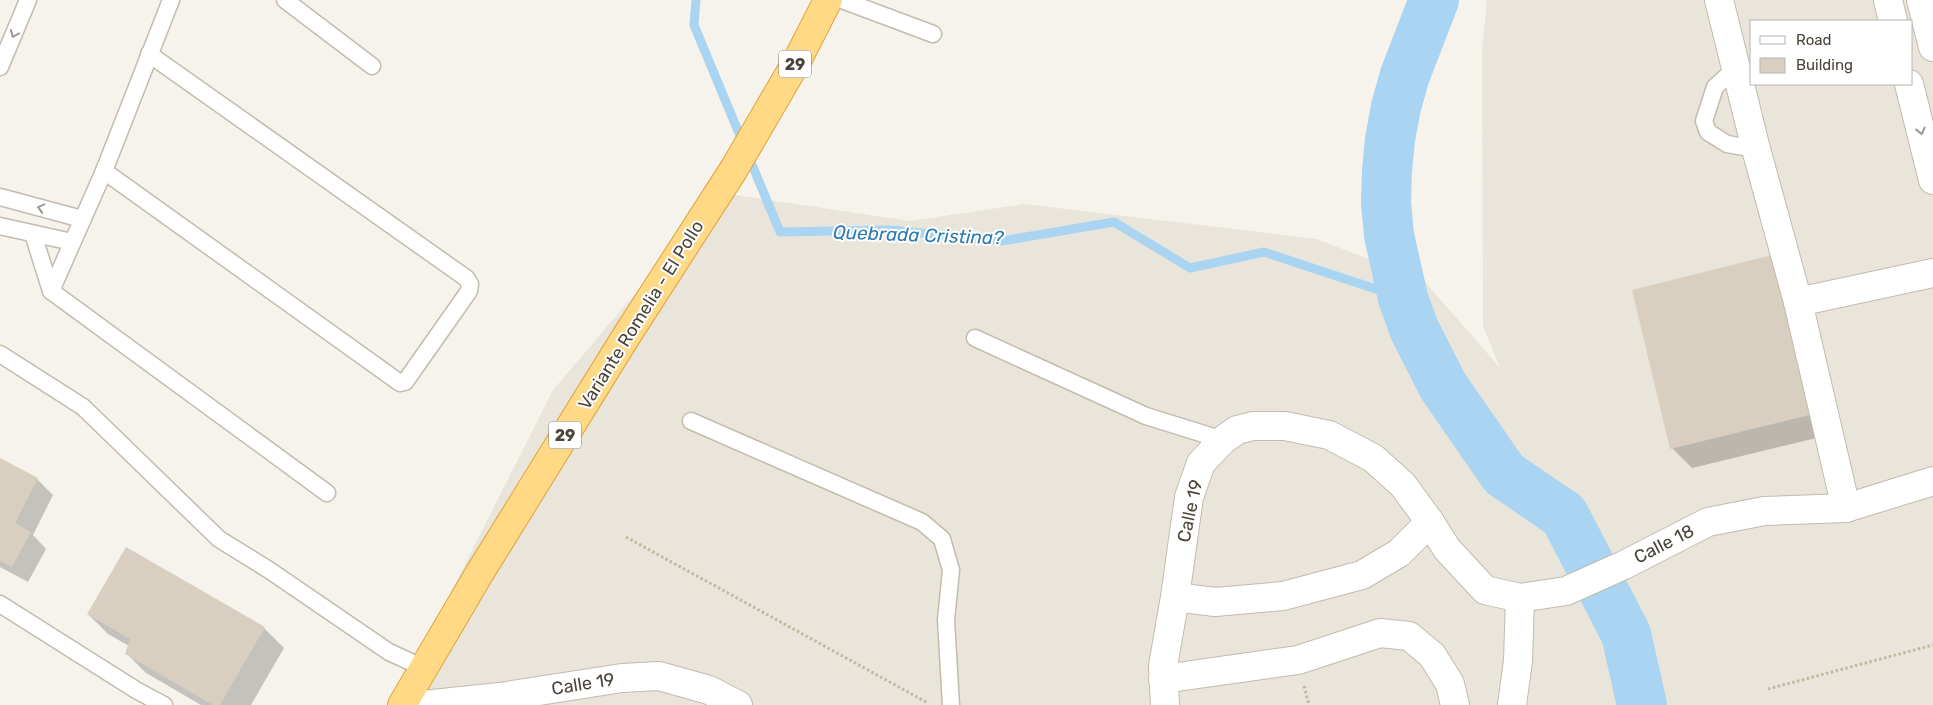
<svg xmlns="http://www.w3.org/2000/svg" width="1933" height="705" font-family="Rubik,sans-serif">
<style>
.residential{fill:#eae5da;fill-rule:evenodd}
.shadow{fill:#0003}
.lines{fill:none;stroke-linecap:round;stroke-linejoin:round}
.stream{stroke:#a9d4f2;stroke-width:9}
.river{stroke:#a9d4f2;stroke-width:50}
.building{fill:#d8cfc1}
.service-casing{stroke:#c2bbae;stroke-width:19}
.minor-casing{stroke:#c2bbae;stroke-width:30}
.trunk-casing{stroke:#e0a43c;stroke-width:30}
.path{stroke:#c4b79f;stroke-width:3;stroke-dasharray:2.5 2.5;stroke-linecap:butt}
.service{stroke:#fff;stroke-width:16}
.minor{stroke:#fff;stroke-width:28}
.trunk{stroke:#ffd985;stroke-width:28}
.oneway{stroke:#9c9892}
.labels{text-anchor:middle;dominant-baseline:central;stroke-width:4;stroke-linejoin:round;paint-order:stroke}
.shield{fill:#fff;stroke:#817c74;stroke-width:1}
.shield-label{font-size:16px;font-weight:bold;fill:#4b4439}
.street-label{font-size:18px;fill:#4b4439;stroke:#fff}
.water-label{font-size:19px;font-style:italic;fill:#2e7ab2;stroke:#fff}
</style>
<rect width="100%" height="100%" fill="#f6f3ec"/>
<path class="residential" d="M1487 0H1933V705H394L553 390 721 193 910 221 1024 204 1317 239 1424 281 1501 369 1483 327 1482 50ZM1752 21H1912V84H1752Z"/>
<g class="shadow">
<polygon points="1771,257 1829,435 1692,468 1672,448"/>
<polygon points="0,459 37,479 53,495 33,535 46,549 28,582 0,567"/>
<polygon points="126,548 264,628 284,648 251,705 201,705 146,673 126,653 129,646 108,634 88,614"/>
</g>
<g class="lines">
<g class="stream">
<polyline points="696,0 694,25 743,143"/>
<polyline points="748,155 780,232 890,230 1002,241 1114,222 1190,268 1264,252 1403,298"/>
</g>
<polyline class="river" points="1434,0 1405,75 1396,107 1390,139 1387,171 1386,203 1389,235 1403,298 1414,329 1443,386 1504,474 1564,515 1626,634 1642,705"/>
</g>
<g class="building">
<polygon points="1772,255 1810,415 1670,449 1632,290"/>
<polygon points="0,458 38,478 15,523 31,532 12,567 0,561"/>
<polygon points="126,547 265,627 220,705 213,705 125,654 130,639 87,614"/>
</g>
<g class="lines">
<defs>
<g id="service">
<polyline points="285,0 372,66"/>
<polyline points="842,0 933,34"/>
<polyline points="0,67 28,0"/>
<polyline points="1736,68 1715,87 1704,121 1708,132 1727,144 1756,149"/>
<polyline points="104,171 400,383 405,382 469,291 470,284 466,278 149,54"/>
<polyline points="0,197 82,219"/>
<polyline points="0,226 72,242"/>
<polyline points="33,234 51,291 327,493"/>
<polyline points="51,291 104,171 171,0"/>
<polyline points="975,338 1146,416 1223,440"/>
<polyline points="0,354 83,407 219,539 269,570 389,652 424,668"/>
<polyline points="691,421 922,522 942,539 951,570 946,620 951,705"/>
<polyline points="0,604 136,690 164,705"/>
</g>
<g id="minor">
<polyline points="1719,0 1756,149 1798,302 1846,508"/>
<polyline points="1888,0 1893,21"/>
<polyline points="1921,0 1933,47"/>
<polyline points="1909,84 1933,180"/>
<polyline points="1798,302 1933,273"/>
<polyline points="1175,597 1215,602 1283,596 1362,575 1399,553 1430,522"/>
<polyline points="1163,679 1298,660 1380,633 1409,636 1432,655 1450,684 1455,705"/>
<polyline points="423,705 500,697 622,678 659,676 709,690 738,705"/>
<polyline points="1165,705 1163,666 1175,597 1189,497 1201,463 1223,440 1237,430 1253,426 1285,426 1329,435 1373,458 1403,485 1430,522 1447,549 1485,590 1520,598 1566,591 1624,565 1708,522 1764,511 1846,508 1933,481"/>
<polyline points="1512,705 1518,661 1520,598"/>
</g>
<polyline id="trunk" points="402,705 479,574 627,335 734,169 797,61 828,0"/>
</defs>
<use href="#service" class="service-casing"/>
<use href="#minor" class="minor-casing"/>
<use href="#trunk" class="trunk-casing"/>
<g class="path">
<polyline points="626,537 928,703"/>
<polyline points="1304,686 1309,705"/>
<polyline points="1768,689 1933,645"/>
</g>
<use href="#service" class="service"/>
<use href="#minor" class="minor"/>
<use href="#trunk" class="trunk"/>
</g>
<defs><path id="oneway-chevron" d="M-2-3.5L2.5 0L-2 3.5" fill="none" stroke-width="1.6" stroke-linecap="round" stroke-linejoin="round" transform="scale(1.25)"/></defs>
<g class="oneway">
<use href="#oneway-chevron" transform="translate(14 34) rotate(113)"/>
<use href="#oneway-chevron" transform="translate(1921 131) rotate(76)"/>
<use href="#oneway-chevron" transform="translate(41 208) rotate(-165)"/>
</g>
<g class="labels">
<g class="shield">
<rect x="779" y="50.5" width="32" height="27" rx="4"/>
<rect x="549" y="421.5" width="32" height="27" rx="4"/>
</g>
<g class="shield-label">
<text x="795" y="64">29</text>
<text x="565" y="435">29</text>
</g>
<g class="street-label">
<text transform="translate(641 315) rotate(-58)">Variante Romelia - El Pollo</text>
<text transform="translate(1190 511) rotate(-78)">Calle 19</text>
<text transform="translate(1664 544) rotate(-27)">Calle 18</text>
<text transform="translate(583 684) rotate(-9)">Calle 19</text>
</g>
<g class="water-label">
<text transform="translate(918 235) rotate(2)">Quebrada Cristina?</text>
</g>
</g>
<rect x="1750" y="20" width="162" height="65" fill="#ffffff" stroke="#b7b4b0"/>
<rect x="1760" y="36" width="25" height="8" fill="#ffffff" stroke="#b7b4b0"/>
<text x="1796" y="45" font-size="15" fill="#4b4439">Road</text>
<rect x="1760" y="58" width="25" height="15" fill="#d8cfc1" stroke="#b7b4b0"/>
<text x="1796" y="70" font-size="15" fill="#4b4439">Building</text>
</svg>
